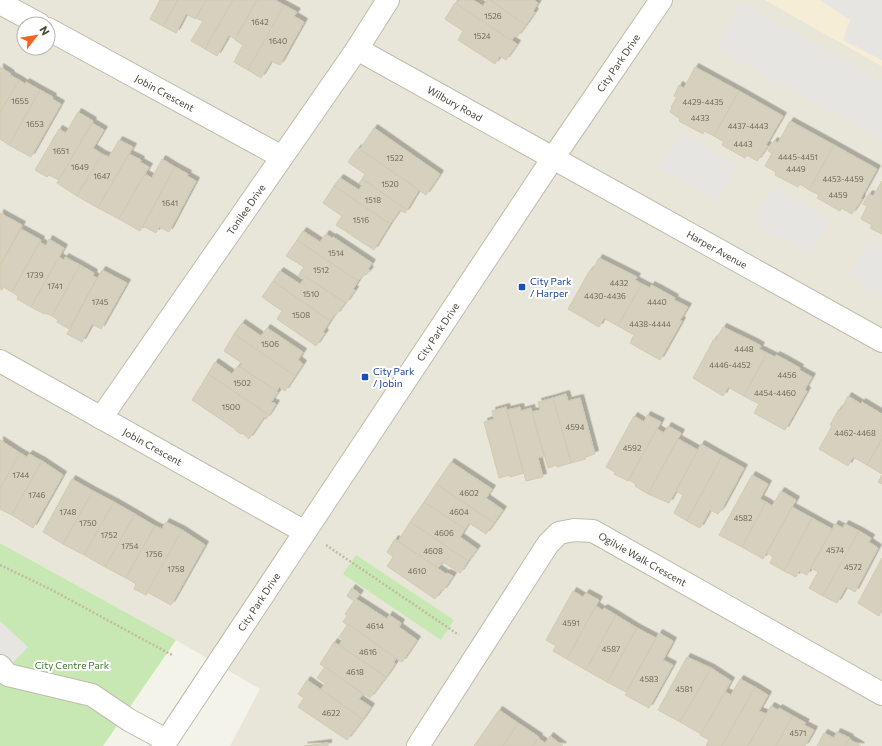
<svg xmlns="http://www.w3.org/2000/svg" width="882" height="746" font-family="Commissioner,sans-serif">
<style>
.residential{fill:#e8e6d8;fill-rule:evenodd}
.commercial{fill:#f5edd6}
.green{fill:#c8e8b3}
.parking{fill:#e6e5e1}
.building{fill:#d6d1bf;stroke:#d1cab2;filter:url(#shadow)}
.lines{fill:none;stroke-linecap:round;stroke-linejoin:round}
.minor-casing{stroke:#c0bcac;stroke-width:24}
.path{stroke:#c2bb9e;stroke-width:2.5;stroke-dasharray:2 2;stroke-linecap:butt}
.minor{stroke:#fff;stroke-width:22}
.transit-dot{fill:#1a4fb4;stroke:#fff;stroke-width:1.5}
.labels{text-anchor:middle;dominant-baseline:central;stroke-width:4;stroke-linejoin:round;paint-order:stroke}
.number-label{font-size:8px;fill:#6c685a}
.street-label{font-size:10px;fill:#484538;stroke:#fff}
.transit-label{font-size:10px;fill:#164399;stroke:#fff;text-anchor:start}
.park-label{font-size:10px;fill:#3c7a2b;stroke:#fff}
</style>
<defs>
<filter id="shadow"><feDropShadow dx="3.5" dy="-3.5" stdDeviation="0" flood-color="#0004"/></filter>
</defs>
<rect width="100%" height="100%" fill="#f4f3ea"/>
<path class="residential" d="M0 0H765L882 66V746H230L260 689 176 640 0 543ZM24 24H48V48H24Z"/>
<polygon class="commercial" points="765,0 882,0 882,66"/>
<g class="green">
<polygon points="0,543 176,640 103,746 0,746"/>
<polygon points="356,555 454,620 441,640 343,574"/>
</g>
<g class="parking">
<polygon points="820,0 882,0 882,60 843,40 850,20"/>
<polygon points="740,3 882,81 882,140 716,48"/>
<polygon points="680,133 737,166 717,201 659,168"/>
<polygon points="774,187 831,220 811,255 754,222"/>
<polygon points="869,241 882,248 882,295 849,276"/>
<polygon points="0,621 28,647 0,676"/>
</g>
<g class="building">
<polygon points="160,0 178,0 163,26 150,19"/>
<polygon points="178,0 206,0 195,19 186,14 176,33 163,26"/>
<polygon points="206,0 233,0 205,49 191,41 203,21 196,18"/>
<polygon points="233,0 257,0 235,39 229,35 217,56 205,49"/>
<polygon points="257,0 265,0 267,1 268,0 275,0 284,5 248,70 234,62 243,45 235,40"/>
<polygon points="459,0 473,0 483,6 487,0 490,0 526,25 517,37 515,36 511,41 456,4"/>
<polygon points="490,0 534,0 538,3 533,11 535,12 526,25"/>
<polygon points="455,3 517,44 506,60 500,56 495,64 458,40 463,31 445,19"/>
<polygon points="284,5 297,12 294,16 304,22 280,65 271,61 261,78 248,70"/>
<polygon points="0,67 11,74 10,75 19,80 0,113"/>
<polygon points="695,67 739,91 714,136 704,131 703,134 679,121 680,119 670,112 672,108 671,107 677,97 674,96 679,85 684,88"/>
<polygon points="19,80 25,84 26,82 40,90 9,145 0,139 0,113"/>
<polygon points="40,90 53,97 52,99 61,104 31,157 9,145"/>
<polygon points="739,91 783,116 766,145 768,146 757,161 747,155 745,158 722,145 724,142 714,136"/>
<polygon points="78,112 93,121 59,180 49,175 47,177 35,170 59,129 66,133"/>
<polygon points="790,121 834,145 809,190 800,184 798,187 775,175 776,172 765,166 772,153 768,151 774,141 778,143"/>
<polygon points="92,123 104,130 93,148 102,154 77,196 57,183"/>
<polygon points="374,128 440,174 426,195 360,149"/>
<polygon points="119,140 133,147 98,208 77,196 102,154 109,157"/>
<polygon points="834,145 877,169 861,198 862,199 852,214 841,208 840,211 817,198 819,195 809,190"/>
<polygon points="358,148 419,190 407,210 362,179 365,174 348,162"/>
<polygon points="129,154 141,160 140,162 149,167 119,219 98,208"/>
<polygon points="162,159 175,167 140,231 119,219 145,174 152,178"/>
<polygon points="175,167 188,174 187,176 196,181 169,232 159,227 156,233 143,226"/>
<polygon points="340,178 359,190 362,185 359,183 362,179 407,210 405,213 400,210 390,224 334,186"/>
<polygon points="882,181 882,234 870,228 872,225 861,219 867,206 863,204 869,194 873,196"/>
<polygon points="334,186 390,224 374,250 336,225 342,216 323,203"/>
<polygon points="0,213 22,225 0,266"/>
<polygon points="21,229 41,240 12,292 3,287 2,290 0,289 0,266"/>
<polygon points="303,231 320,242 326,234 332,238 333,237 372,263 368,269 370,270 366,275 365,274 358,281 297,240"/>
<polygon points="49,239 64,248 31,307 17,299 18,296 12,292 40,242 46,246"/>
<polygon points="297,240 358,281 353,289 355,290 346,303 300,273 304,267 286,256"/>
<polygon points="59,257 64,260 65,257 80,265 52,316 45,313 44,314 31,307"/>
<polygon points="599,258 637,277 635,280 642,284 618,326 604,318 599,327 568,309 590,270 592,271"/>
<polygon points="80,265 94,273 93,276 97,278 69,329 57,322 58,320 52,316"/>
<polygon points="102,270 127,283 101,329 92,324 82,342 67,334"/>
<polygon points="280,271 300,284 304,279 298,276 300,273 345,303 336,315 335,314 330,321 273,281"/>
<polygon points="273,281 330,321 323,332 325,333 316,346 277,319 282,311 262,297"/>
<polygon points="642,284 650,288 651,285 659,289 675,298 674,300 688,307 680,320 682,321 660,360 630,343 634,335 618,326"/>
<polygon points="242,323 261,336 267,328 303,352 298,360 303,364 295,376 234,334"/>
<polygon points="723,327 754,342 761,346 759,349 767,353 744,396 728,387 723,396 693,378 714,339 716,340"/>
<polygon points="234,334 295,376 285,391 279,387 277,391 240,367 242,363 224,351"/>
<polygon points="767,353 775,357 776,355 784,359 800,368 799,370 812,377 805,389 807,391 785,430 754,413 759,404 744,396"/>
<polygon points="215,362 232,374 238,366 278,392 271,402 276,404 269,415 208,374"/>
<polygon points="208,374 269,415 266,419 264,417 249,439 242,433 241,434 235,430 235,429 192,400"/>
<polygon points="566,394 568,401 580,398 595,454 585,457 586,459 571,463 553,398"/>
<polygon points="848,396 861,404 862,402 882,414 882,439 867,465 853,457 848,466 819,449 832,426 830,425 839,409 841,410"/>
<polygon points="553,398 571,463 557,467 557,465 548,468 532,412 540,410 538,402"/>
<polygon points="506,407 524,473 510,477 510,475 499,478 484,422 494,419 492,411"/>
<polygon points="520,407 521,411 531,408 544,456 538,458 543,477 526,481 507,410"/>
<polygon points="647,415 661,422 628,481 614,474 615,472 606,467 634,416 644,422"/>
<polygon points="668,426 681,433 648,494 635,486 636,484 629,480 657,429 664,433"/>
<polygon points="678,439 698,450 669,503 648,494"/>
<polygon points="882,439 882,474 867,465"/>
<polygon points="0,440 20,453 0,489"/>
<polygon points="701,444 722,456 687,521 674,513 683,495 676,491"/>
<polygon points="20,453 27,457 29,454 42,461 12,515 0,509 0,489"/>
<polygon points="722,456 744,468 722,509 718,514 710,510 700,528 687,521"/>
<polygon points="42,461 63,475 33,528 12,515"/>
<polygon points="451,462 492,489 486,498 503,510 494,523 436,484"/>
<polygon points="752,475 768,484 760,499 766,502 742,547 719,535"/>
<polygon points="882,475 882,484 878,482"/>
<polygon points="72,479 93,491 63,544 43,532"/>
<polygon points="436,484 494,523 486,534 469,523 465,529 424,502"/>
<polygon points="93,491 114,502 84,555 63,544"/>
<polygon points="781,491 796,500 763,559 742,547 766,502 772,506"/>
<polygon points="114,502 135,514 105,567 84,555"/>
<polygon points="424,502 465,529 460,537 477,549 468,561 410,522"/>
<polygon points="792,507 812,518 784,571 770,563 773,557 767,553"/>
<polygon points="135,514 155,526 126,578 105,567"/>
<polygon points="812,518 832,529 807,575 799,571 796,577 784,571"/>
<polygon points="166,522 182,530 146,595 134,589 136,584 126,578 155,526 162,529"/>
<polygon points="410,522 468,561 460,573 443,562 438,568 398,541"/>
<polygon points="835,524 843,528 845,524 859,531 823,596 809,588 818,572 811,568"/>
<polygon points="182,530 205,545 171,605 147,592"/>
<polygon points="859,531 871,538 869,542 878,548 855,592 846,587 837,603 823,596"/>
<polygon points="395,539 446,574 447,573 453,576 443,591 441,590 435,599 387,566 393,557 387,552"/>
<polygon points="882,558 882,610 879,616 858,603"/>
<polygon points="352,588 360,594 356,599 387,619 389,615 401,623 399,627 417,640 402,662 343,622 347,616 345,614 354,601 347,596"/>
<polygon points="573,591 583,597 586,593 599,600 567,659 553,651 556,646 546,640"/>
<polygon points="596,606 602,610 604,608 616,615 586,670 567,659"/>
<polygon points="616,615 637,628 607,682 586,670"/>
<polygon points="348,624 396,658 394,662 395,664 386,677 339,645 343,639 339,637"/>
<polygon points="637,628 656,638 626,692 607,682"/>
<polygon points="659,633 673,641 663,660 673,665 649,708 625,695"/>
<polygon points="334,642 386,677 370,698 320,664"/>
<polygon points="687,657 711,668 680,722 658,710"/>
<polygon points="325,667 363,694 359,699 371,707 363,719 321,690 325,683 317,678"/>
<polygon points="711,668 731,681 701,734 680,722"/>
<polygon points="740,679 755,687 722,746 709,746 706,745 709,740 700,735 701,734 725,692 731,695"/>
<polygon points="307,680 363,719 347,740 298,707 304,698 298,694"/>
<polygon points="755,687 768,695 759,711 766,714 748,746 722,746"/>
<polygon points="771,706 778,710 779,708 793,716 776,746 748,746"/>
<polygon points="499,710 518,723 503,746 474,746"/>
<polygon points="793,716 806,723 804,725 814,730 805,746 776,746"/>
<polygon points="518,723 539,737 533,746 503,746"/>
<polygon points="837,732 850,738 845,746 817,746 824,733 834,738"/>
<polygon points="550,736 563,746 533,746 538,738 545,743"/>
<polygon points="849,739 861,746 845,746"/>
<polygon points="328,743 328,746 304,746"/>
</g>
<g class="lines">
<defs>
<g id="minor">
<polyline points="0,3 39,24"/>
<path id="s1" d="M48 29 282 157"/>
<path id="s2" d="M357 49 882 341"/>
<path id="s3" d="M0 361 305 532"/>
<path id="s4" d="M101 418 357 49 388 0"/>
<polyline points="0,666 8,675 92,695 129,720 166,740"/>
<path id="s5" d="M163 746 553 158 661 0"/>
<path id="s6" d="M418 746 548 544 559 533 574 530 593 531 882 694"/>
</g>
</defs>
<use href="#minor" class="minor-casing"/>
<g class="path">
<polyline points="326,545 459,635"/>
<polyline points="0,565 50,589 172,655"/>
</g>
<use href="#minor" class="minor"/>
</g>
<g class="transit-dot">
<rect x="518" y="283" width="8" height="8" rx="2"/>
<rect x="361" y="373" width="8" height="8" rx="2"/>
</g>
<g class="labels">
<g class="number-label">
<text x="493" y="16">1526</text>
<text x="260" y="22">1642</text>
<text x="482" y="36">1524</text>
<text x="278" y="41">1640</text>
<text x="20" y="101">1655</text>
<text x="703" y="102">4429-4435</text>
<text x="700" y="118">4433</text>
<text x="35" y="124">1653</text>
<text x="748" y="126">4437-4443</text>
<text x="743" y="144">4443</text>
<text x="61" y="151">1651</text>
<text x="798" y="157">4445-4451</text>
<text x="395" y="158">1522</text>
<text x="80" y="167">1649</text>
<text x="796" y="169">4449</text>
<text x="102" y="176">1647</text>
<text x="843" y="179">4453-4459</text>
<text x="390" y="184">1520</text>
<text x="838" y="195">4459</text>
<text x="373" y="200">1518</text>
<text x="170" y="203">1641</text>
<text x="361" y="220">1516</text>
<text x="336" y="253">1514</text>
<text x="321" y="270">1512</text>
<text x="35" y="275">1739</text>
<text x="619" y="283">4432</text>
<text x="55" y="286">1741</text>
<text x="311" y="294">1510</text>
<text x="605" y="296">4430-4436</text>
<text x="100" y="302">1745</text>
<text x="657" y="302">4440</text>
<text x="301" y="315">1508</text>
<text x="650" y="324">4438-4444</text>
<text x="270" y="344">1506</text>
<text x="744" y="349">4448</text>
<text x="730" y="365">4446-4452</text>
<text x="787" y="375">4456</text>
<text x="242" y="383">1502</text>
<text x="775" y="393">4454-4460</text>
<text x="231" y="407">1500</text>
<text x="575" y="427">4594</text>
<text x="855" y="433">4462-4468</text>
<text x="632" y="448">4592</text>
<text x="21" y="475">1744</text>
<text x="469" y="493">4602</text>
<text x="37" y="495">1746</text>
<text x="68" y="512">1748</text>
<text x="459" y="512">4604</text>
<text x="743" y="518">4582</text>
<text x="88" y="523">1750</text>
<text x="444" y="533">4606</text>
<text x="109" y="535">1752</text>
<text x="130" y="546">1754</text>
<text x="835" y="550">4574</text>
<text x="433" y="551">4608</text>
<text x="154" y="554">1756</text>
<text x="853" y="567">4572</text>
<text x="176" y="569">1758</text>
<text x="417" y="571">4610</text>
<text x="571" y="623">4591</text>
<text x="375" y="626">4614</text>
<text x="611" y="649">4587</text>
<text x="368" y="652">4616</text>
<text x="355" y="672">4618</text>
<text x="649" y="679">4583</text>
<text x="684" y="689">4581</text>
<text x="331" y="713">4622</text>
<text x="798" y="733">4571</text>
</g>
<g class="street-label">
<text stroke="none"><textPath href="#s5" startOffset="821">City Park Drive</textPath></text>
<text stroke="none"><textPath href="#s1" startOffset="133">Jobin Crescent</textPath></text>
<text stroke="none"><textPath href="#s2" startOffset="112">Wilbury Road</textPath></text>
<text stroke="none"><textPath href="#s4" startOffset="254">Tonilee Drive</textPath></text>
<text stroke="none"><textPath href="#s2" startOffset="412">Harper Avenue</textPath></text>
<text stroke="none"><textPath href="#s5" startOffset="497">City Park Drive</textPath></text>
<text stroke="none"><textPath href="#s3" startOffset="175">Jobin Crescent</textPath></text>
<text stroke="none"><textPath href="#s6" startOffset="347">Ogilvie Walk Crescent</textPath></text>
<text stroke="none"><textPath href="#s5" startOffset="173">City Park Drive</textPath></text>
</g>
<g class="transit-label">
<text x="530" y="281">City Park<tspan x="530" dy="12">/ Harper</tspan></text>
<text x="373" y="371">City Park<tspan x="373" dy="12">/ Jobin</tspan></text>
</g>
<g class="park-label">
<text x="72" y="665">City Centre Park</text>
</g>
</g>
<g transform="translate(36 36) rotate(59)"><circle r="19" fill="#ffffff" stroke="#b6b5af"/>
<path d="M0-3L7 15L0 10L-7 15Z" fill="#f6621f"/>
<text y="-6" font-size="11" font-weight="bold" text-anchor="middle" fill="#484538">N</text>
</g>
</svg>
